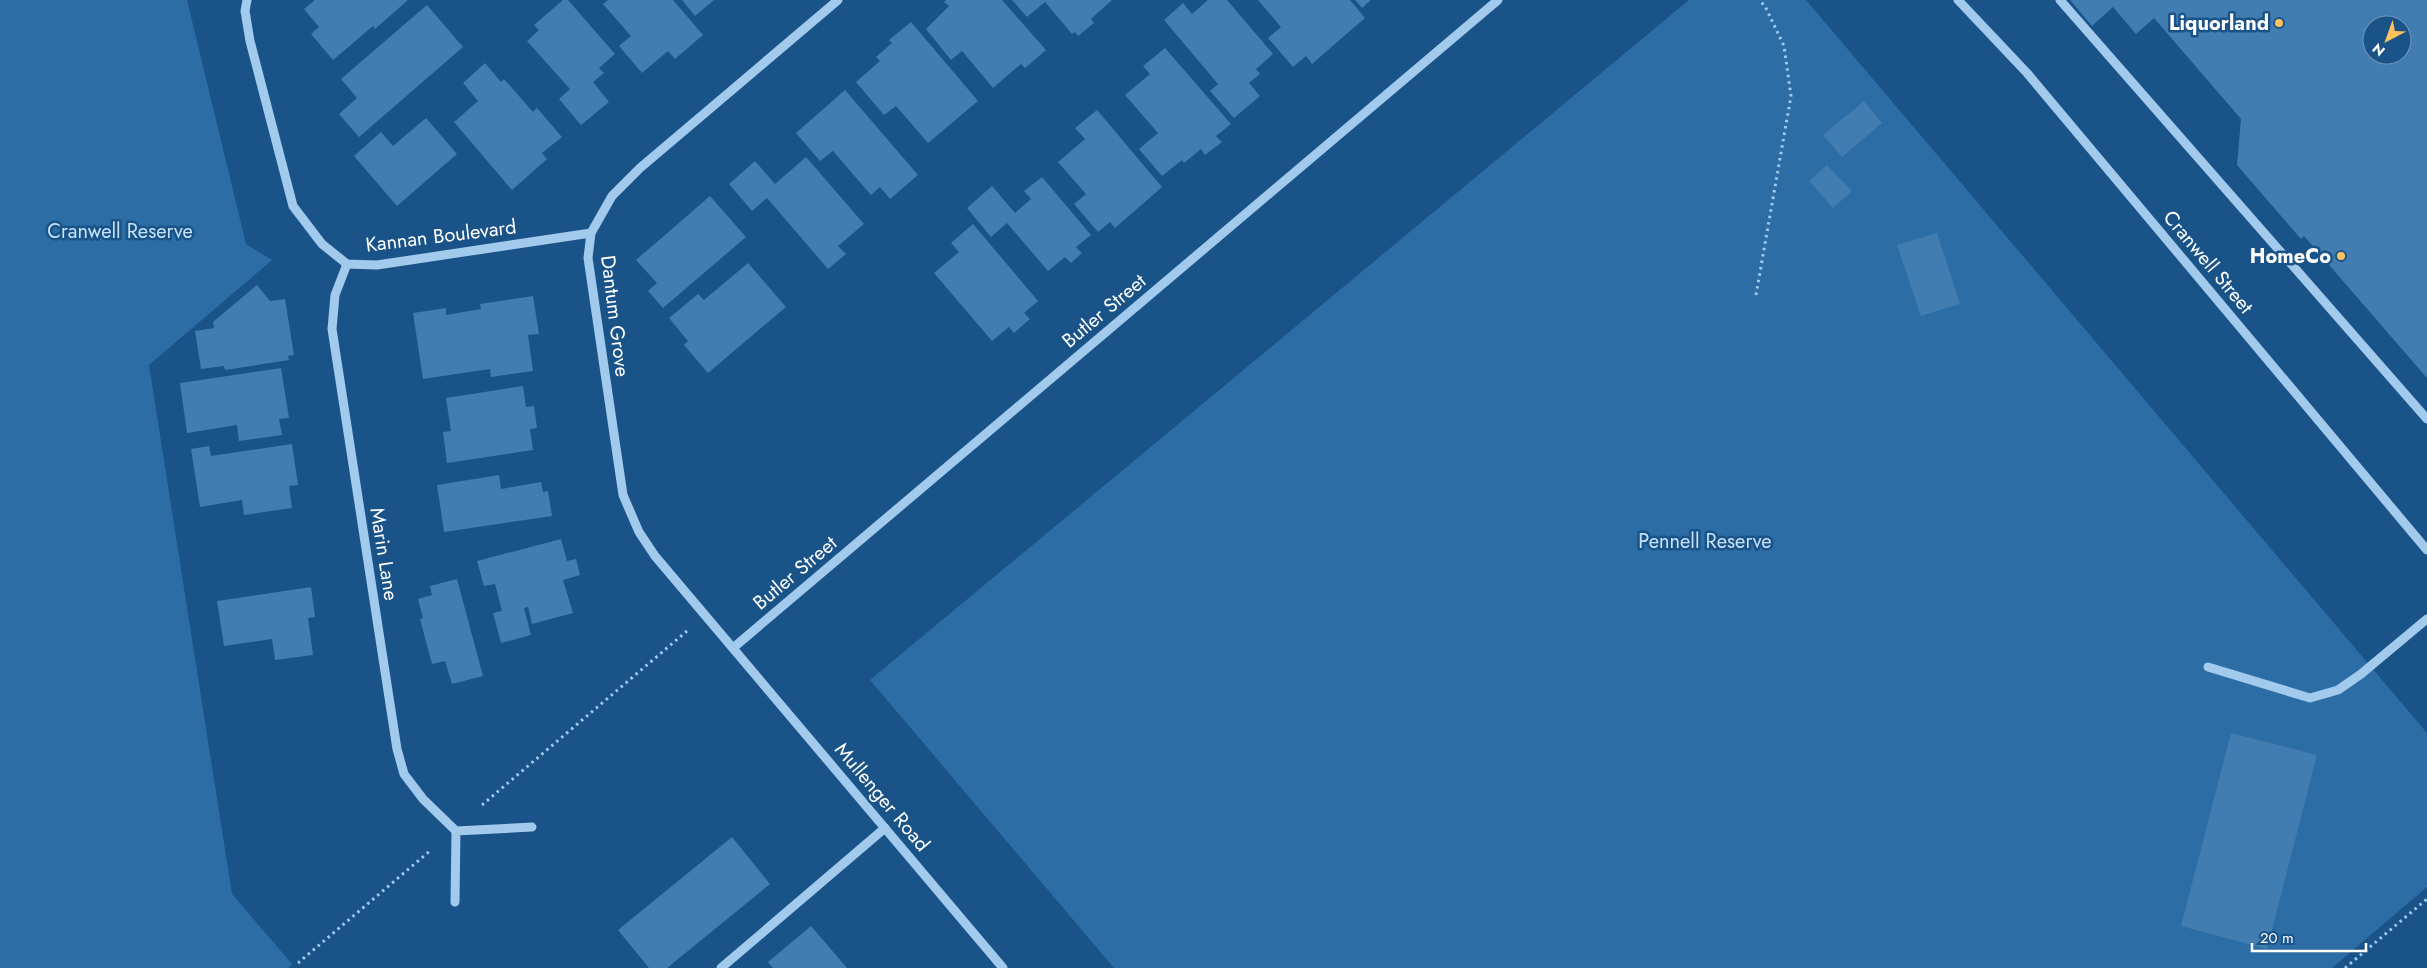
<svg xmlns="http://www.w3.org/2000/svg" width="2427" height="968" font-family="Jost,sans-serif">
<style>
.green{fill:#2c6da6}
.building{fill:#427db1;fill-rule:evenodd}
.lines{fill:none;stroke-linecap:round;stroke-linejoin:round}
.path{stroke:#a1caed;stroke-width:3;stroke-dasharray:2.5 4;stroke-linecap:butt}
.minor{stroke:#a1caed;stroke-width:9}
.poi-dot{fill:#ffc35d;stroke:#195388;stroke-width:2}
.labels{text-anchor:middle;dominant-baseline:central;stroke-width:5;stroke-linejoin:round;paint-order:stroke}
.poi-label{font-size:20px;font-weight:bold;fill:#fff;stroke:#195388;text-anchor:end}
.park-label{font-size:20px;fill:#c7e2f9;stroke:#195388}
.street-label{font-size:20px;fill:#fff;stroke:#195388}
</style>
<rect width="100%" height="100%" fill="#195388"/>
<g class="green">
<polygon points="0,0 187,0 246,244 272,260 149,365 232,894 292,964 288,968 0,968"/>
<polygon points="1689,0 1806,0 2427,733 2427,887 2332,968 1114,968 870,680"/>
</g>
<g class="building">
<polygon points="315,0 408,0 375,29 373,26 333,60 311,34 319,27 304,9"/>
<polygon points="563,0 568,0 615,54 599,68 604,73 593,82 609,102 581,125 559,99 570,89 527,41 539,30 534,25"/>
<polygon points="608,0 673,0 703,35 675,59 668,51 642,73 619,46 631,36 603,4"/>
<polygon points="682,0 714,0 695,16"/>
<polygon points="946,0 1002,0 1046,50 1025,68 1021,64 993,88 962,51 951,60 926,29 949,6 944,2"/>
<polygon points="1012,0 1112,0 1091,19 1094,23 1078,36 1075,32 1072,34 1045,2 1027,17"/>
<polygon points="1208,0 1227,0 1273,54 1256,69 1260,74 1249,83 1260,96 1234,118 1210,91 1218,84 1164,20 1183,3 1192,14"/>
<polygon points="1258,0 1350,0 1365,18 1312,64 1306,56 1293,67 1268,38 1281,27"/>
<polygon points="1355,0 1371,0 1362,8"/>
<path d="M2070 0H2427V378L2304 236 2301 239 2237 165 2241 119 2154 18 2136 34 2113 7 2092 26ZM2372 25H2402V55H2372Z"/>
<polygon points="427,5 463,47 359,137 339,114 357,98 341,79"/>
<polygon points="911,22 978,101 928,143 896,106 884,115 856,82 880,61 876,57 892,43 889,40"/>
<polygon points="1165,48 1231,124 1216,136 1222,142 1205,155 1201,149 1184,163 1182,160 1162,176 1139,149 1158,133 1125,95 1150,74 1143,66"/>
<polygon points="485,63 501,82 504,79 533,112 537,108 562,137 542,153 547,159 512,190 454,122 478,101 463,83"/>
<polygon points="845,90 918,175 890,199 880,187 871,195 833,151 820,161 796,133"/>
<polygon points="1864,101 1882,123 1842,157 1823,135"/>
<polygon points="1097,110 1162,187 1115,228 1110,222 1098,232 1074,204 1086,194 1058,162 1085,139 1075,128"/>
<polygon points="426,118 457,154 397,206 354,156 381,132 393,146"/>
<polygon points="806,157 864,224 838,246 846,254 828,269 767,198 752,211 729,184 755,161 775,184"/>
<polygon points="1827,165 1852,191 1833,208 1809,181"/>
<polygon points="1042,177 1091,235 1076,247 1082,253 1071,263 1065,257 1048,271 1007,223 991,237 967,208 992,186 1015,213 1031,199 1024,191"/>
<polygon points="710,196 746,237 663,308 648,291 657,283 636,260"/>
<polygon points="973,224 1038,301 1024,313 1030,319 1014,333 1009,327 992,341 934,273 959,252 951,243"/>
<polygon points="1937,233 1960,304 1921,316 1897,245"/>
<polygon points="748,263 786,307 708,373 684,345 688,341 669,318 698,294 704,300"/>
<polygon points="257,285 270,301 285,299 294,355 288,356 289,360 225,370 224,366 201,369 195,331 214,328 213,322"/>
<polygon points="533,296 539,334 528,335 533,371 491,377 490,369 423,379 413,313 446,308 446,315 481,309 480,304"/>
<polygon points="281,368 289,418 279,419 282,435 239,441 237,425 187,433 180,383"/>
<polygon points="523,386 526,407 534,406 537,428 530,429 533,450 447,463 443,432 451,431 446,398"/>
<polygon points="292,444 298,485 289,486 292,508 244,515 242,500 200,507 191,449 209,446 211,456"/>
<polygon points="499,475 501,489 541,482 543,492 548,491 552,516 444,532 437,485"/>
<polygon points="561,539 567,561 576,559 580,575 563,580 573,613 532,624 528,607 524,608 531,635 501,643 493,613 502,611 495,584 484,586 477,561"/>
<polygon points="457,579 483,676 452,684 445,661 432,664 420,619 423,618 418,599 432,595 430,586"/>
<polygon points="311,587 315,617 308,618 313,655 275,660 272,639 224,646 217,601"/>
<polygon points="2231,733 2317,755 2267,949 2181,926"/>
<polygon points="732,837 770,884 667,968 649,968 618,930"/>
<polygon points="811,926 847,968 773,968 768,962"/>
</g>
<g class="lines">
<g class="path">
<polyline points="1756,295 1791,96 1784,46 1765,6 1759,0"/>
<polyline points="482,805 687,631"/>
<polyline points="298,963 431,850"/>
<polyline points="2345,968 2427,899"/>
</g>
<g class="minor">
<polyline points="247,0 245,11 250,41 293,206 322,244 347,264 377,265 591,233"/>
<polyline points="838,0 640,168 612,196 591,233 588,258 623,495 639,532 655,556 1003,968"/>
<polyline points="1958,0 2027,73 2427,550"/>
<polyline points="2060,0 2427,419"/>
<polyline points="347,264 335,295 332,329 397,749 404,774 423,799 456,831"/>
<polyline points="733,648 1498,0"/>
<polyline points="2208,667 2310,698 2338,690 2361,674 2427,619"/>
<polyline points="455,902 456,831 532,827"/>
<polyline points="721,968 885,828"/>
</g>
</g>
<g class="poi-dot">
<circle cx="2279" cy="23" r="5"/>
<circle cx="2341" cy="256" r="5"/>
</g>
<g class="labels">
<g class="poi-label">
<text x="2269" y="23">Liquorland</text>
<text x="2331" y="256">HomeCo</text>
</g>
<g class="park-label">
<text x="120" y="231">Cranwell Reserve</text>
<text x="1705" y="541">Pennell Reserve</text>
</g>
<g class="street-label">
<text transform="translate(441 236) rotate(-7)">Kannan Boulevard</text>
<text transform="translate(2208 262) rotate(50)">Cranwell Street</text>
<text transform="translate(1104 311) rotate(-40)">Butler Street</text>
<text transform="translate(615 316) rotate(83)">Dantum Grove</text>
<text transform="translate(384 554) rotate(81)">Marin Lane</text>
<text transform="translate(795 573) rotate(-40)">Butler Street</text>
<text transform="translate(882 797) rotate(50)">Mullenger Road</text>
</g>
</g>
<g transform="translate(2387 40) rotate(221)"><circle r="24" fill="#195388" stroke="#7598b8"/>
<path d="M0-4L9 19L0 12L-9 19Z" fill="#ffc35d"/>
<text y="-8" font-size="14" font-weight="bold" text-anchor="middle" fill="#ffffff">N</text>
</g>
<path d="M2252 943v8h114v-8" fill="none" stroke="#ffffff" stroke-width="2.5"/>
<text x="2260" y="943" font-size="15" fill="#ffffff" stroke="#195388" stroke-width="4" paint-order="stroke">20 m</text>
</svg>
